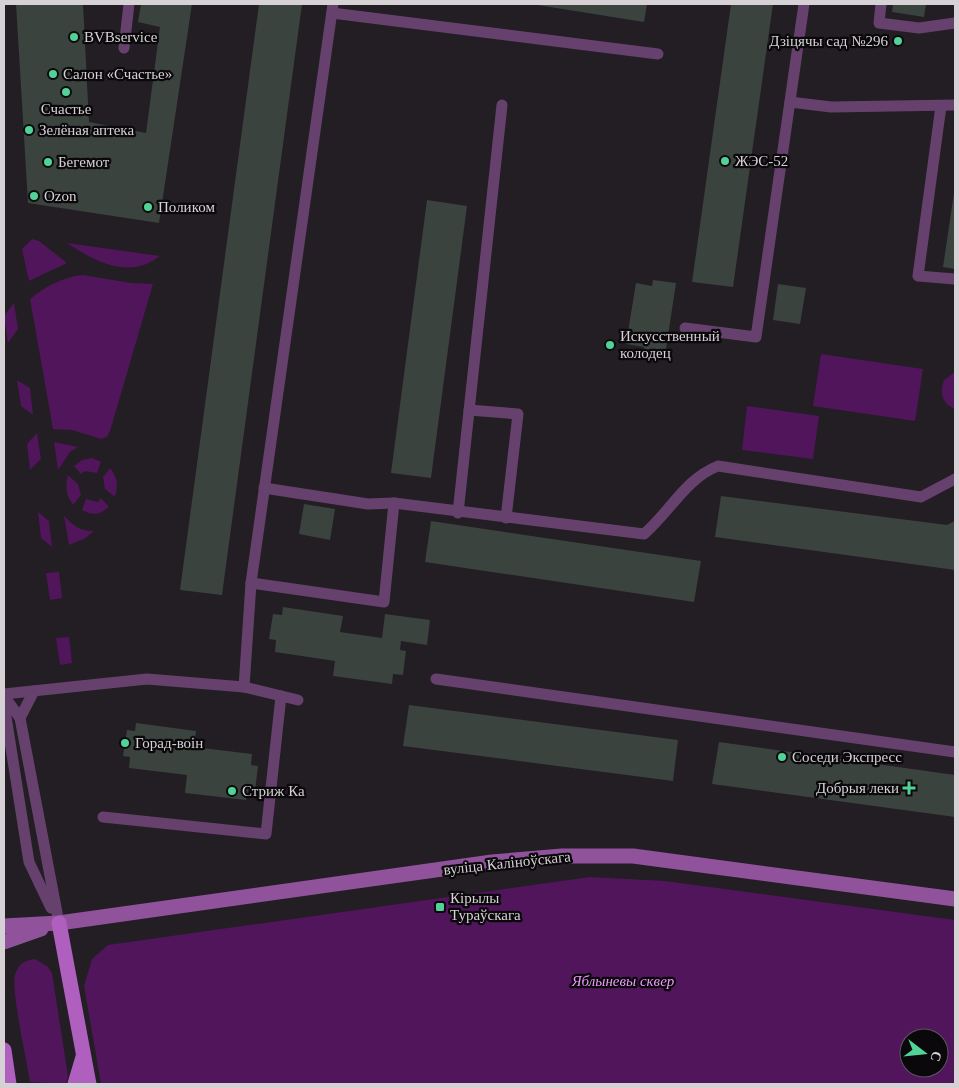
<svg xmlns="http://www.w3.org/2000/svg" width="959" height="1088" font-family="'Times New Roman',serif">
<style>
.green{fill:#51155b;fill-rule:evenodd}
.building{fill:#3a433e}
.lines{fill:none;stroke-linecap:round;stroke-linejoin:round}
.lane{stroke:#67416e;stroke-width:11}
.secondary{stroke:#90539b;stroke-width:15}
.primary{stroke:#af5fbe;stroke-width:15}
.poi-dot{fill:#51d398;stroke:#0a080b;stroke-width:2}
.labels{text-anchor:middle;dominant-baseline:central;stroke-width:4.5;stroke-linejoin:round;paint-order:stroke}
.poi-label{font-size:15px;fill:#d5d1d5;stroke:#0a080b;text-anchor:start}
.street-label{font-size:15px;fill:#d5d1d5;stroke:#0a080b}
.park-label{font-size:15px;font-style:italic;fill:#ed9afc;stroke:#0a080b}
</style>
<rect width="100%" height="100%" fill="#231d24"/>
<g class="green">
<polygon points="32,239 39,241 67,263 29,281 22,249"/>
<path d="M67 243 160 256C155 259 149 264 143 265 117 274 88 257 67 243Z"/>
<path d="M83 275 131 283 153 284 110 431 107 437 101 439 72 430 53 429 30 299C46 286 63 277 83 275Z"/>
<polygon points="14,303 18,329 8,343 4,316"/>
<polygon points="821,354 923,369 915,421 813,406"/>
<path d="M955 372V409C942 404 939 392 944 380Z"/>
<polygon points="17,380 30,388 33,415 21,406"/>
<polygon points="747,406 819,416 813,459 742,450"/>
<polygon points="37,433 41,459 30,470 27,444"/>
<polygon points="54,442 78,447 70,452 58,470"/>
<polygon points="92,458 101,462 97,473 85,471 81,474 74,466 82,460"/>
<path d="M110 468C118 478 118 485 115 497L105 489 103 477Z"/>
<path d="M68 475 78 484 81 495 73 505C66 495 65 487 68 475Z"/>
<path d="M101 498 109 507C99 515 93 516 82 510L86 499 98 502Z"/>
<polygon points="38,512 49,521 52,547 41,538"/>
<path d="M64 516C74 526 80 531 94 531L84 539 69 545Z"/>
<polygon points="59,572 62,598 50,600 46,573"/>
<polygon points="69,637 72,663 60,665 56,638"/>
<path d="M590 877 665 881 955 920V1084H101L84 986 92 959 108 945ZM909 1038H939V1068H909Z"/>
<path d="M35 959 47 966 52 973 68 1076 66 1084 30 1082C27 1061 11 992 15 975 18 964 25 960 35 959Z"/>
</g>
<g class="building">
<polygon points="16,4 83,4 89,122 146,133 160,27 138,22 141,4 192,4 159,223 28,203"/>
<polygon points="259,4 302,4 222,595 180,590"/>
<polygon points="531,4 647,4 644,22"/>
<polygon points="731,4 773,4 733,287 692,282"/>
<polygon points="893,4 926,4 924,17 892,12"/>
<polygon points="954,193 955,193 955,269 943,267"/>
<polygon points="427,200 467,206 431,478 391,473"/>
<polygon points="653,280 676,283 665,356 643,353 644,347 626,344 636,283 652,286"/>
<polygon points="778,284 806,288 800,324 773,320"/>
<polygon points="721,496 947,525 955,521 955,570 715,537"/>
<polygon points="304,504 335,509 330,540 299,534"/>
<polygon points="431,521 701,561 694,602 425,562"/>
<polygon points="283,607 343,616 340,632 382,638 385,614 430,620 427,645 401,641 400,650 406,651 403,675 393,674 392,684 333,676 335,661 275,652 276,640 269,639 273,614 282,615"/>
<polygon points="409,705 678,740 673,781 403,746"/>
<polygon points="136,723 196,731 194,747 252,754 251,765 258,766 255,791 248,790 246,800 185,793 187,775 129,768 130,757 123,756 127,730 135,731"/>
<polygon points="719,742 955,775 955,817 712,784"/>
</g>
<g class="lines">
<g class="lane">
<polyline points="881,4 879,23 919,28 955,23"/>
<polyline points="332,13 658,54"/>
<polyline points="124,48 129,4"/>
<polyline points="790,102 831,107 955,105"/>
<polyline points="941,106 918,276 955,279"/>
<polyline points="685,328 756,337 804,4"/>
<polyline points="469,410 518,414 506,518"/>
<path d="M264 488 368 504 394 503 644 534C670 512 685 479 718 466L921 497 955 479"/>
<polyline points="458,513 502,105"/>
<polyline points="251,583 384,602 394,503"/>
<polyline points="436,679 955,752"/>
<polyline points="244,687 251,583 333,4"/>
<polyline points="4,694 147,679 244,687 298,700"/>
<polyline points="4,696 20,718 59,923"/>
<polyline points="4,704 29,862 51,908"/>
<polyline points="20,718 34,691"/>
<polyline points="103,817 266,834 281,696"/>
</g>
<g class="secondary">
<polyline points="4,926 59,923 492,862 562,856 633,856 955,899"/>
<polyline points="4,942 41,929"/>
</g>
<g class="primary">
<polyline points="59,923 89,1084"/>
<polyline points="4,1050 9,1084"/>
<polyline points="75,1084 83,1057"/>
</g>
</g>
<g class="poi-dot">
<circle cx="74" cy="37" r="5"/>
<circle cx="898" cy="41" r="5"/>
<circle cx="53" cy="74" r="5"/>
<circle cx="66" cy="92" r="5"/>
<circle cx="29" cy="130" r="5"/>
<circle cx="725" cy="161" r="5"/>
<circle cx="48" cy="162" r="5"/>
<circle cx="34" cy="196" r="5"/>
<circle cx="148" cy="207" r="5"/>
<circle cx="610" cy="345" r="5"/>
<circle cx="125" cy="743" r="5"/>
<circle cx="782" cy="757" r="5"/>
<path d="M906.5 780.5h5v5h5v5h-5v5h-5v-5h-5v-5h5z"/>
<circle cx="232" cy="791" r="5"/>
<rect x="435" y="902" width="10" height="10" rx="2.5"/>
</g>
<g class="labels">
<g class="poi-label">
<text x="84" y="37">BVBservice</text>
<text x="888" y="41" text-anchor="end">Дзіцячы сад №296</text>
<text x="63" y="74">Салон «Счастье»</text>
<text x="66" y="109" text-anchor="middle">Счастье</text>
<text x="39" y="130">Зелёная аптека</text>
<text x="735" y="161">ЖЭС-52</text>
<text x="58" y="162">Бегемот</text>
<text x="44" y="196">Ozon</text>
<text x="158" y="207">Поликом</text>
<text x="620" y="336">Искусственный<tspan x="620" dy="17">колодец</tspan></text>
<text x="135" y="743">Горад-воін</text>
<text x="792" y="757">Соседи Экспресс</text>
<text x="899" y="788" text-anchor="end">Добрыя леки</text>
<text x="242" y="791">Стриж Ка</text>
<text x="450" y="898">Кірылы<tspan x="450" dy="17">Тураўскага</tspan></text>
</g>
<g class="street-label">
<text transform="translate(507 863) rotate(-6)">вуліца Каліноўскага</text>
</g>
<g class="park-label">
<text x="623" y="981">Яблыневы сквер</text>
</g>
</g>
<rect width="959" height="1088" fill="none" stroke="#d5d1d5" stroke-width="10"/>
<g transform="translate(924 1053) rotate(106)"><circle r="24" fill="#0a080b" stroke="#5b585c"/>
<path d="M0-4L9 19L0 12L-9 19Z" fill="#51d398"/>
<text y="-8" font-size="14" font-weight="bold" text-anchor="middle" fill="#d5d1d5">С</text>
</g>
</svg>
